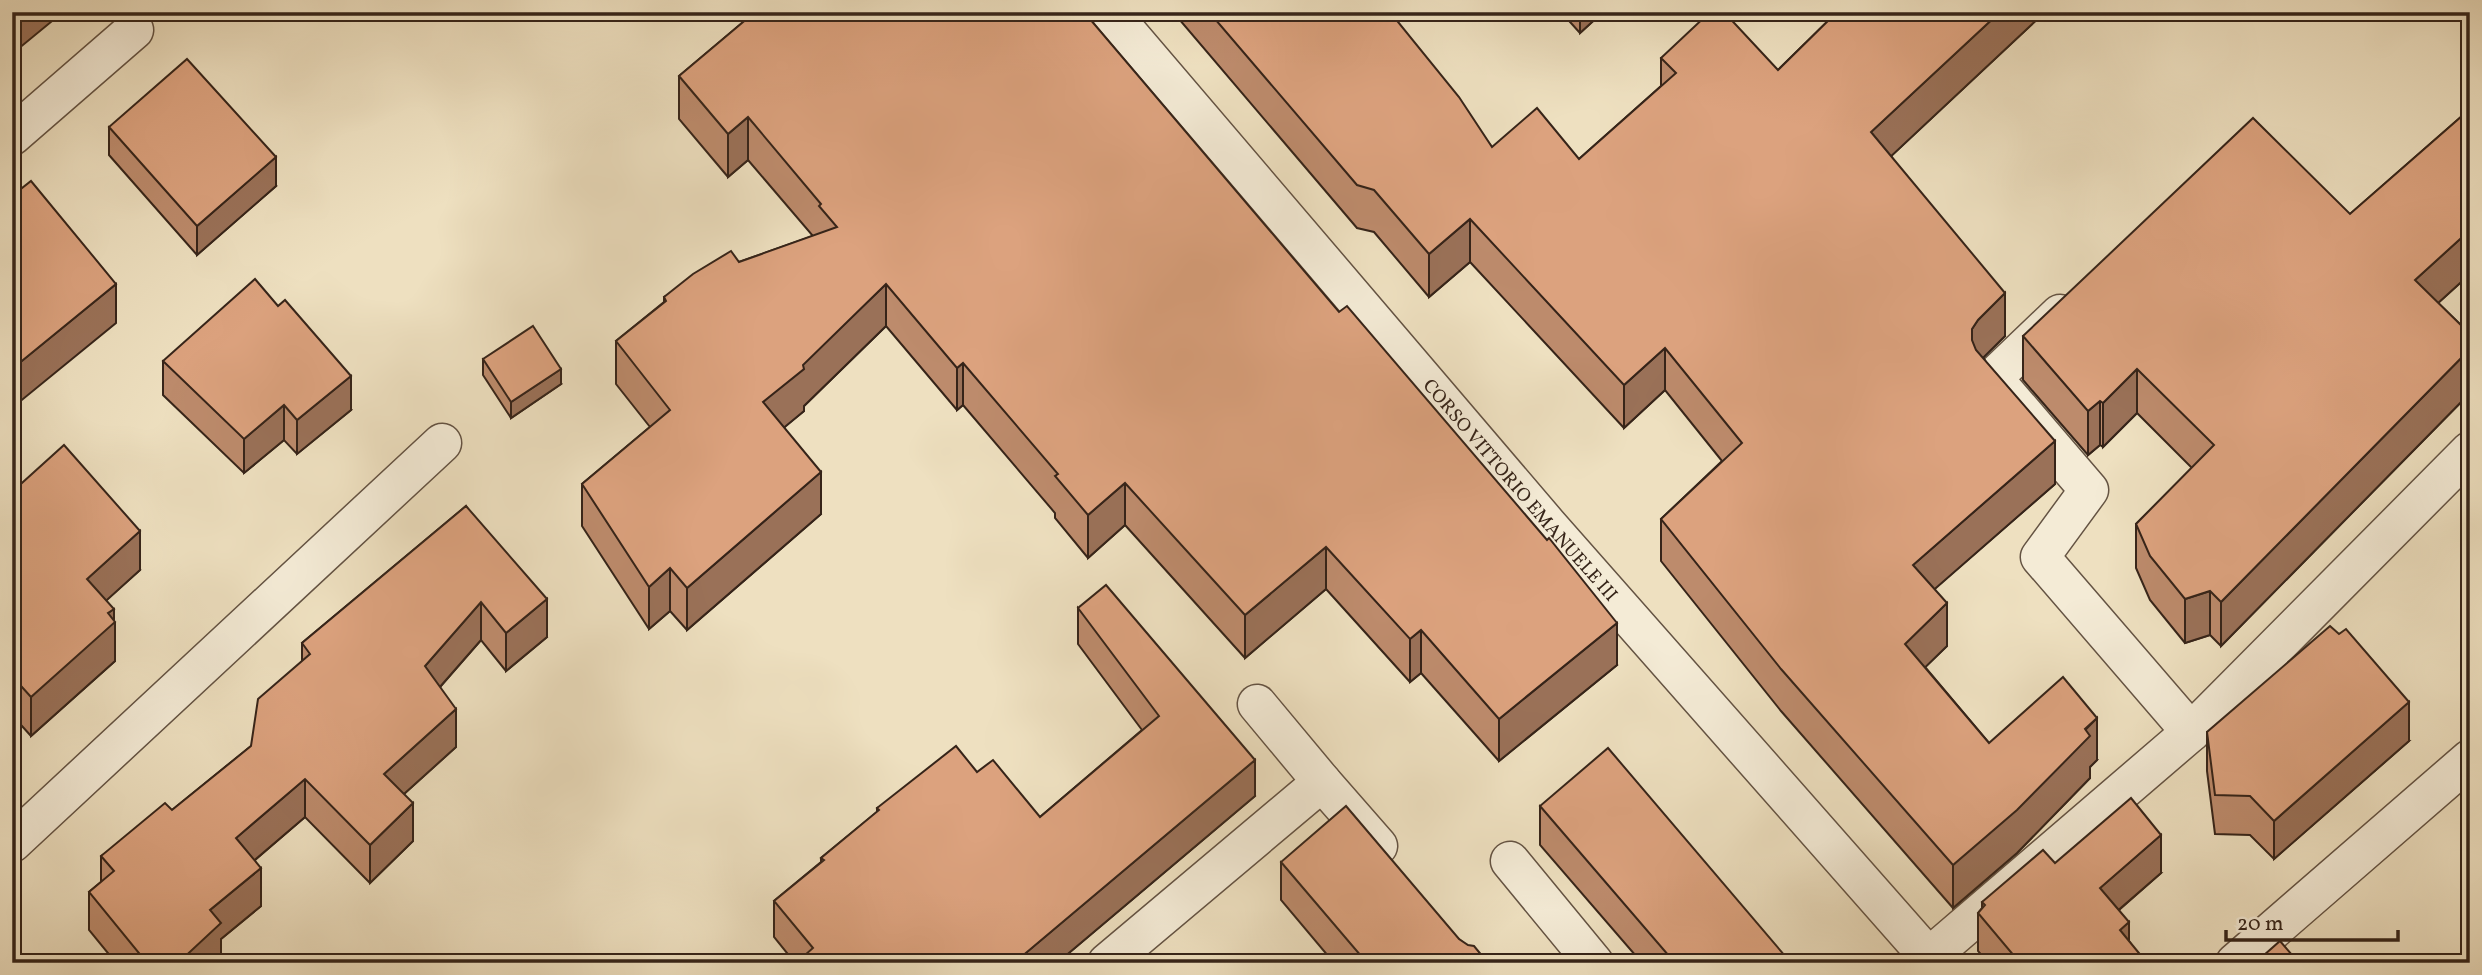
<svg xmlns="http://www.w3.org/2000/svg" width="2482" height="975" font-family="Vollkorn,serif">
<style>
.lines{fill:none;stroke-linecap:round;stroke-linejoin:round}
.minor-casing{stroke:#645343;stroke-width:41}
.minor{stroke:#f4ebd6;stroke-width:38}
.wall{fill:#bd8b6c;stroke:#362419;stroke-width:2}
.shaded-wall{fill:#9a7158;stroke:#362419;stroke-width:2}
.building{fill:#dca27e;stroke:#362419;stroke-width:2}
.labels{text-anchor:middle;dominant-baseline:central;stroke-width:5;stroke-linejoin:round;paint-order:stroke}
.street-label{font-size:19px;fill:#362419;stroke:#f4ebd6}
</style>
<rect width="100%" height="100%" fill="#eee0c0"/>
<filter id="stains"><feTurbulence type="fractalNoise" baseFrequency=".00286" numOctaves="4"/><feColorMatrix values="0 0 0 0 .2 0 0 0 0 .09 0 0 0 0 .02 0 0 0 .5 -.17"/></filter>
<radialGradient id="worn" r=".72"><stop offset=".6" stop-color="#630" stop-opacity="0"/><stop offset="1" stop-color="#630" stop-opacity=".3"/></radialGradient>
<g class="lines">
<defs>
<g id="minor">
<path id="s1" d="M1110 12 1547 524 1934 963"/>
<polyline points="12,136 134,30"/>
<polyline points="2060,314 1993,378 2089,490 2040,557 2191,732"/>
<polyline points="1257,704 1322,782"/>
<polyline points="12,843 442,443"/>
<polyline points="1510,861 1594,963"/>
<polyline points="1929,957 2191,732 2470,451"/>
<polyline points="1107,963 1322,782 1378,846"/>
<polyline points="2235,963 2470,759"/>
</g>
</defs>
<use href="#minor" class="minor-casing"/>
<use href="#minor" class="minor"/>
</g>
<g class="wall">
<polygon points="755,12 1617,665 1499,761 1421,673 1410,682 1326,589 1245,658 1125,525 1088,558 1055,518 1055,513 963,405 957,410 886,326 804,406 804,411 784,427 821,514 687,630 670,611 649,629 582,526 582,484 650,427 616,384 616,341 664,302 664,297 739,262 813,236 748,160 728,177 679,119 679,76"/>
<polygon points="1173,12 1390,12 1492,147 1579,159 1661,86 1661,58 1778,70 1837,12 2045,12 1891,156 2005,336 1983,357 2055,484 1934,589 1947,646 1925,667 1989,743 2097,760 2090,767 2090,778 2017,853 1953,908 1781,711 1661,561 1661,519 1722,461 1665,390 1624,428 1470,262 1429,297 1374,232 1357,228"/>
<polygon points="1561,12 1603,12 1580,33"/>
<polygon points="2470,109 2470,274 2438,303 2470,334 2470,393 2221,646 2210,635 2185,643 2150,600 2136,568 2136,524 2192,468 2137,413 2103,447 2100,445 2088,455 2023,380 2023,336 2350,214"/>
<polygon points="109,127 276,186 197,255 109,155"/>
<polygon points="483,359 561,384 511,418 483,375"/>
<polygon points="163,361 351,410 297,454 284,440 244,473 163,395"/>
<polygon points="12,492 140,570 106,600 114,620 115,661 31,736 12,715"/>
<polygon points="466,506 547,637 506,671 481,640 440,687 456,747 404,794 413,841 370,883 305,817 255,860 261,906 221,939 221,961 219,963 116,963 89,930 89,892 101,882 101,856 172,810 251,746 302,661 302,643"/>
<polygon points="2470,520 2470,598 2466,594 2466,566 2464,563 2464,525"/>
<polygon points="1078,608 1255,796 1057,963 795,963 774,937 774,901 821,862 821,858 877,812 877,808 977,772 1040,817 1142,730 1078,644"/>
<polygon points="2207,732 2409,741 2274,859 2250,835 2215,834 2207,771"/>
<polygon points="1540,806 1791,963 1642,963 1540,845"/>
<polygon points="1281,862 1459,939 1488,963 1334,963 1281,900"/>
<polygon points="2055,863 2161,873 2119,910 2129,941 2143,963 1988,963 1978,951 1978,913 1982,908 1982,902"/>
</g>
<g class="shaded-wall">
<polygon points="16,12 63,12 12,54 12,16"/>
<polygon points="1580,12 1603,12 1580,33"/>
<polygon points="2000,12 2045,12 1871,175 1871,132"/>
<polygon points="748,117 748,160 728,177 728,134"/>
<polygon points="276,157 276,186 197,255 197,226"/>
<polygon points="1470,219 1470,262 1429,297 1429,254"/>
<polygon points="2470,230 2470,274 2415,324 2415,280"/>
<polygon points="116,284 116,323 12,408 12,369"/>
<polygon points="886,284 886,326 804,406 804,411 763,445 763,402"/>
<polygon points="2005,293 2005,336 1978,363 1972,372 1972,329 1978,320"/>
<polygon points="1665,348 1665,390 1624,428 1624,385"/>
<polygon points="2470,349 2470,393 2221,646 2221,602"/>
<polygon points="963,363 963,405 957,410 957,368"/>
<polygon points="561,369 561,384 511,418 511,402"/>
<polygon points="2137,369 2137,413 2103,447 2103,403"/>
<polygon points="351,376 351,410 297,454 297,420"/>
<polygon points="2100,401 2100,445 2088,455 2088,411"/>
<polygon points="284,405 284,440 244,473 244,439"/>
<polygon points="2055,441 2055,484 1913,608 1913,565"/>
<polygon points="821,472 821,514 687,630 687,588"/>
<polygon points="1125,483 1125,525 1088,558 1088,515"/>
<polygon points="140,531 140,570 87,618 87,579"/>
<polygon points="1326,547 1326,589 1245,658 1245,615"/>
<polygon points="670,568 670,611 649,629 649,587"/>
<polygon points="2210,591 2210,635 2185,643 2185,599"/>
<polygon points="547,599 547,637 506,671 506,633"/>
<polygon points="481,602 481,640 425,704 425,666"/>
<polygon points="1947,603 1947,646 1905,687 1905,644"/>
<polygon points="114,609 114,624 115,622 115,661 31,736 31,697 108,613"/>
<polygon points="1617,623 1617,665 1499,761 1499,719"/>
<polygon points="1421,630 1421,673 1410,682 1410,639"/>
<polygon points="2409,702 2409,741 2274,859 2274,821"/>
<polygon points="456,709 456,747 384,812 384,774"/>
<polygon points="2097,718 2097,760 2090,767 2090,778 2017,853 1953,908 1953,865"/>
<polygon points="1255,760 1255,796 1057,963 1014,963"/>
<polygon points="305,779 305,817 236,876 236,838"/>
<polygon points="413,803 413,841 370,883 370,845"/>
<polygon points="2161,835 2161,873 2100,926 2100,888"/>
<polygon points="261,868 261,906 221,939 221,961 219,963 178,963 210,910"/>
<polygon points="2129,922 2129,961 2120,930"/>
</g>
<g class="building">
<polygon points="755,12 1084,12 1339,312 1347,306 1547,540 1549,538 1617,623 1499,719 1421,630 1410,639 1326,547 1245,615 1125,483 1088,515 1055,476 1058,474 963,363 957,368 886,284 803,365 804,369 763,402 821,472 687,588 670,568 649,587 582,484 670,410 616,341 666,301 664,297 693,274 731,251 739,262 837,227 819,206 821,204 748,117 728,134 679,76"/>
<polygon points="1209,12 1390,12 1459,97 1492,147 1537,108 1579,159 1676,73 1661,58 1710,12 1724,12 1778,70 1837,12 2000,12 1871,132 2005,293 1978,320 1972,329 1972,340 1976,350 2055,441 1913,565 1947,603 1905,644 1989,743 2063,677 2097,718 2085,729 2090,736 2017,810 1953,865 1781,669 1661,519 1742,443 1665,348 1624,385 1470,219 1429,254 1374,190 1357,185"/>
<polygon points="187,59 276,157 197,226 109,127"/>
<polygon points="2470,109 2470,230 2415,280 2470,334 2470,349 2221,602 2210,591 2185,599 2150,556 2136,524 2214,445 2137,369 2103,403 2100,401 2088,411 2023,336 2253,118 2350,214"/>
<polygon points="31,181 116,284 12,369 12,196"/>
<polygon points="255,279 278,306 285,300 351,376 297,420 284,405 244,439 163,361"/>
<polygon points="533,326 561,369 511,402 483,359"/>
<polygon points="64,445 140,531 87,579 114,609 108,613 115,622 31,697 12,676 12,492"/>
<polygon points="466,506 547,599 506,633 481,602 425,666 456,709 384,774 413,803 370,845 305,779 236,838 261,868 210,910 221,923 178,963 147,963 89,892 114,871 101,856 165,803 172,810 251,746 258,699 310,654 302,643"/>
<polygon points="2470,520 2470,532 2464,525"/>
<polygon points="2470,549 2470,560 2466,556"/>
<polygon points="1106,585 1255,760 1014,963 796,963 813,948 774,901 824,860 821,858 879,810 877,808 956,746 977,772 993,760 1040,817 1159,716 1078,608"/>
<polygon points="2330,626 2339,634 2346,629 2409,702 2274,821 2250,796 2215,795 2207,732"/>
<polygon points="1608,748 1791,963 1675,963 1540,806"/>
<polygon points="2131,798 2161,835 2100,888 2129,922 2120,930 2143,958 2138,963 2020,963 1978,913 1985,905 1982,902 2043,850 2055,863"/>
<polygon points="1346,806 1459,939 1468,945 1474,946 1488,963 1367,963 1281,862"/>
<polygon points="2280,941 2299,963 2255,963"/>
<polygon points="12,946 29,963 12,963"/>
</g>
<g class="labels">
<g class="street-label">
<text stroke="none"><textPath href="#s1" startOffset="630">CORSO VITTORIO EMANUELE III</textPath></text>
</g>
</g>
<rect width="2482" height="975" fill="none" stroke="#eee0c0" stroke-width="42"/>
<rect x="14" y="14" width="2454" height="947" fill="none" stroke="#362419" stroke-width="3.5"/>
<rect x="21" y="21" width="2440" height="933" fill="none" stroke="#362419" stroke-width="2"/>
<path d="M2226 930v10h172v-10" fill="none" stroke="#362419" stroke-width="3.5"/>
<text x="2237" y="930" font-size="21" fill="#362419" stroke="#f4ebd6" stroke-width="5" paint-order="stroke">20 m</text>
<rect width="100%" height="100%" filter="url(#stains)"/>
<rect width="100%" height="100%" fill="url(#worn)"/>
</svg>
